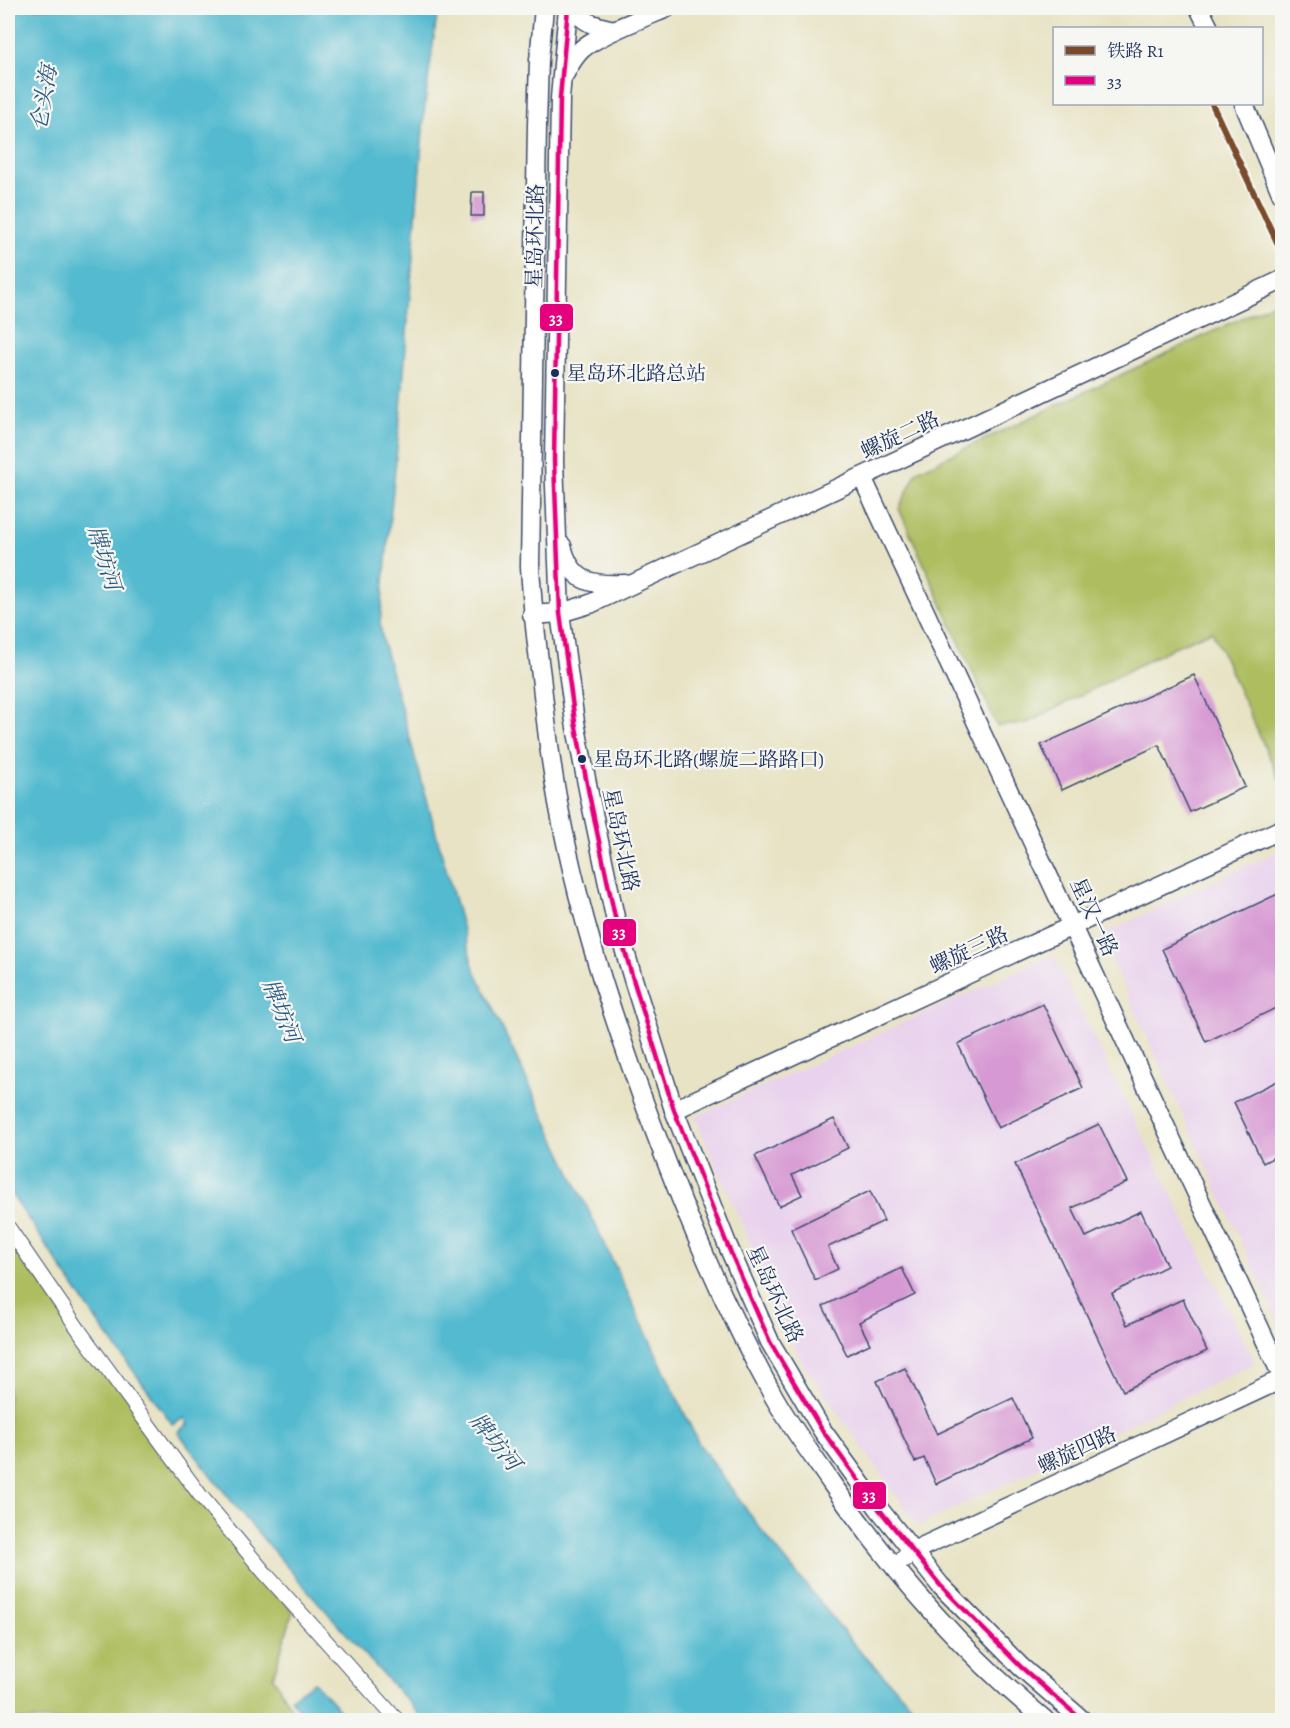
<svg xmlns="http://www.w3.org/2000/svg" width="1290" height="1728" font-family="Alegreya,'Noto Serif SC',serif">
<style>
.built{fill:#e9d2ed}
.green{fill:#aebd5f;stroke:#64765e;stroke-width:1.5}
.water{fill:#52bacf;stroke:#367496;stroke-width:1.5}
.building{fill:#d799d3}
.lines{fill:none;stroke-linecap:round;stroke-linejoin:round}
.street-casing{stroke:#3a4a6d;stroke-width:16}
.secondary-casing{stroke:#3a4a6d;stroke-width:21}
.street{stroke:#fff;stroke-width:14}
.secondary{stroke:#fff;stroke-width:18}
.bus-1-casing{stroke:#f6f6f2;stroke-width:9}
.bus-1{stroke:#e5007d;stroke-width:4.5}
.rail-1-casing{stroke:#f6f6f2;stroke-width:10}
.rail-1{stroke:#7a4b2a;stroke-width:6}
.bus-dot{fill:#1b2f5e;stroke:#f6f6f2;stroke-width:2}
.labels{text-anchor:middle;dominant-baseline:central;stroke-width:4.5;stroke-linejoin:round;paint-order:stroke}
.bus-label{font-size:20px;fill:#1b2f5e;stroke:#f6f6f2;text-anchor:start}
.street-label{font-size:21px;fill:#1b2f5e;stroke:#f6f6f2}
.water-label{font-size:22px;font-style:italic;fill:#2c5980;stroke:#f6f6f2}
.line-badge{stroke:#f6f6f2;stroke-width:2}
.badge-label{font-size:16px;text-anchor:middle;font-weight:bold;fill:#fff}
</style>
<rect width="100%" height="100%" fill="#f6f6f2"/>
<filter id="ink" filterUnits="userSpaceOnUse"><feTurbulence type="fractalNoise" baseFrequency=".0167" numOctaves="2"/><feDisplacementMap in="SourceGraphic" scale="12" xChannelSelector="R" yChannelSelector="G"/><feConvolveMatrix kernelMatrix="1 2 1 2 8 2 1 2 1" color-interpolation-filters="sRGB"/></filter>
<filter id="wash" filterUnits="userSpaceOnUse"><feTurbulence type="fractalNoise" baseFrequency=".008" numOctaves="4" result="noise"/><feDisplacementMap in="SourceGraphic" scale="24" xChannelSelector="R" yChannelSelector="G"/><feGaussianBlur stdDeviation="1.35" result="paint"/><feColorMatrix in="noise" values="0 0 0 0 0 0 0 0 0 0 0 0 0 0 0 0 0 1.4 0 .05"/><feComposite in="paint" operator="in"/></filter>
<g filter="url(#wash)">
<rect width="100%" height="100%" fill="#e8e3c4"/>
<g class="built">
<polygon points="1282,849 1282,1330 1100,935"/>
<polygon points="1053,955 1255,1363 918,1526 801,1361 695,1117"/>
</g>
<g class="green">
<polygon points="1282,299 1282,785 1212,631 1172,648 1025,724 997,726 899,509 917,471"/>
<polygon points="8,1238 293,1612 273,1677 298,1720 8,1720"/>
</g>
<g class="water">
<path d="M8 8H438L425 103 402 397 380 623 383 642 473 966 699 1444 762 1531 857 1648 926 1720H424C340 1626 253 1534 178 1432L188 1424 184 1418 173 1425 97 1321 8 1189Z"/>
<polygon points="314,1682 349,1720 304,1720 291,1698"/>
</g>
<g id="blocks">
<g class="building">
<polygon points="472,192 484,192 484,216 471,216"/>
<polygon points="1194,675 1245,787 1190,812 1159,745 1062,790 1041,745"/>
<polygon points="1282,892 1282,1005 1206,1042 1162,949"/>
<polygon points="1043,1004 1083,1088 998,1128 958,1044"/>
<polygon points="1282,1079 1282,1153 1263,1163 1234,1102"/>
<polygon points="834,1119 848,1148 792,1175 802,1195 779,1206 755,1156"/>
<polygon points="1099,1124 1127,1182 1072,1208 1086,1237 1141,1211 1167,1266 1112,1293 1127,1325 1183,1299 1207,1351 1123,1391 1015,1164"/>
<polygon points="870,1191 884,1221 828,1247 838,1269 815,1280 791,1229"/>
<polygon points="902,1268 915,1295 859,1322 870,1344 847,1355 823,1306"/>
<polygon points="905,1368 937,1434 1013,1398 1032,1438 936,1484 924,1458 915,1462 877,1381"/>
</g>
</g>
</g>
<g filter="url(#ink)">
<use href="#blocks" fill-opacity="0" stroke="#3a4a6d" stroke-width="1.5"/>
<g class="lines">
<defs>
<polyline id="street" points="8,1227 81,1333 200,1495 264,1572 397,1720"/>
<g id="secondary">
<path d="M544 8 539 60 537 125 530 566C532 603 536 639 541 676 544 704 547 732 551 760 569 885 608 1006 652 1124 687 1217 725 1309 774 1397 791 1427 812 1455 832 1484 892 1570 963 1653 1045 1720"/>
<polyline points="568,8 560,98 554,461 560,613 575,722 589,794 615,917 633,979 674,1110 727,1244 770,1342 822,1430 879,1509 940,1585 1021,1667 1082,1720"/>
<path d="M573 8C585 24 596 26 615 30"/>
<polyline points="1199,8 1209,28"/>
<path d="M564 75C569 66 574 56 582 49 599 34 645 17 667 8"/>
<polyline points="1244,104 1282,195"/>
<polyline points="862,477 1282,1376"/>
<path d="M562 546C571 582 591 586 625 584"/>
<polyline points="532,615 560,613 590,604 1282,280"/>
<polyline points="674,1110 1282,829"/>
<polyline points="905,1558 913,1551 1282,1379"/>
</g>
</defs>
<use href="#street" class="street-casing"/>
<use href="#secondary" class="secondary-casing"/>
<use href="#street" class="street"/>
<use href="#secondary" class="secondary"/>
<defs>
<polyline id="bus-1" points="568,8 560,98 554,461 560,613 575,722 589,794 615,917 633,979 674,1110 727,1244 770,1342 822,1430 879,1509 940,1585 1021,1667 1082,1720"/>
</defs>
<use href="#bus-1" class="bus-1-casing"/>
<use href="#bus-1" class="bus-1"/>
<defs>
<polyline id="rail-1" points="1212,104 1282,253"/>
</defs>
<use href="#rail-1" class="rail-1-casing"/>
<use href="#rail-1" class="rail-1"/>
</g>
</g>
<g class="bus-dot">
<circle cx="555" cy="373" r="5"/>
<circle cx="582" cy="759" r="5"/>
</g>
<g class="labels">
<g class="bus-label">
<text x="566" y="373">星岛环北路总站</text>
<text x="593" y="759">星岛环北路(螺旋二路路口)</text>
</g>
<g class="street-label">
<text transform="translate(535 236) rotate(-89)">星岛环北路</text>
<text transform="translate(900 435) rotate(-25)">螺旋二路</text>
<text transform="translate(621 840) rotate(78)">星岛环北路</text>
<text transform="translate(1094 917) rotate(65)">星汉一路</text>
<text transform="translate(969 950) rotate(-25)">螺旋三路</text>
<text transform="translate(775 1294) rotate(65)">星岛环北路</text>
<text transform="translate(1077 1450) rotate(-25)">螺旋四路</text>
</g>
<g class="water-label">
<text transform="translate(44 98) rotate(-80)">仑头海</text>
<text transform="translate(104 558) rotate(73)">牌坊河</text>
<text transform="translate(281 1011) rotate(68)">牌坊河</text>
<text transform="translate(495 1442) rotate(51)">牌坊河</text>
</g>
</g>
<g class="line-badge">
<rect x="539" y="303" width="35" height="29" rx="6" fill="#e5007d"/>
<rect x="602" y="918" width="35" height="29" rx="6" fill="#e5007d"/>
<rect x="852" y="1481" width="35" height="29" rx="6" fill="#e5007d"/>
</g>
<g class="badge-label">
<text x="556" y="324">33</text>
<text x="619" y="938">33</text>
<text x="869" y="1501">33</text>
</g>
<rect width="1290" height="1728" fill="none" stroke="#f6f6f2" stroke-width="30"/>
<rect x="1053" y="27" width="210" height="78" fill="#f6f6f2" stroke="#9ea6b7" stroke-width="1.5"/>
<rect x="1065" y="46" width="30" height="9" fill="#7a4b2a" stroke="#9ea6b7" stroke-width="1.5"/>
<text x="1107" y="57" font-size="18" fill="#1b2f5e">铁路 R1</text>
<rect x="1065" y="76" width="30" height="9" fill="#e5007d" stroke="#9ea6b7" stroke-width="1.5"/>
<text x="1107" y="87" font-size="18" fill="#1b2f5e">33</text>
</svg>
